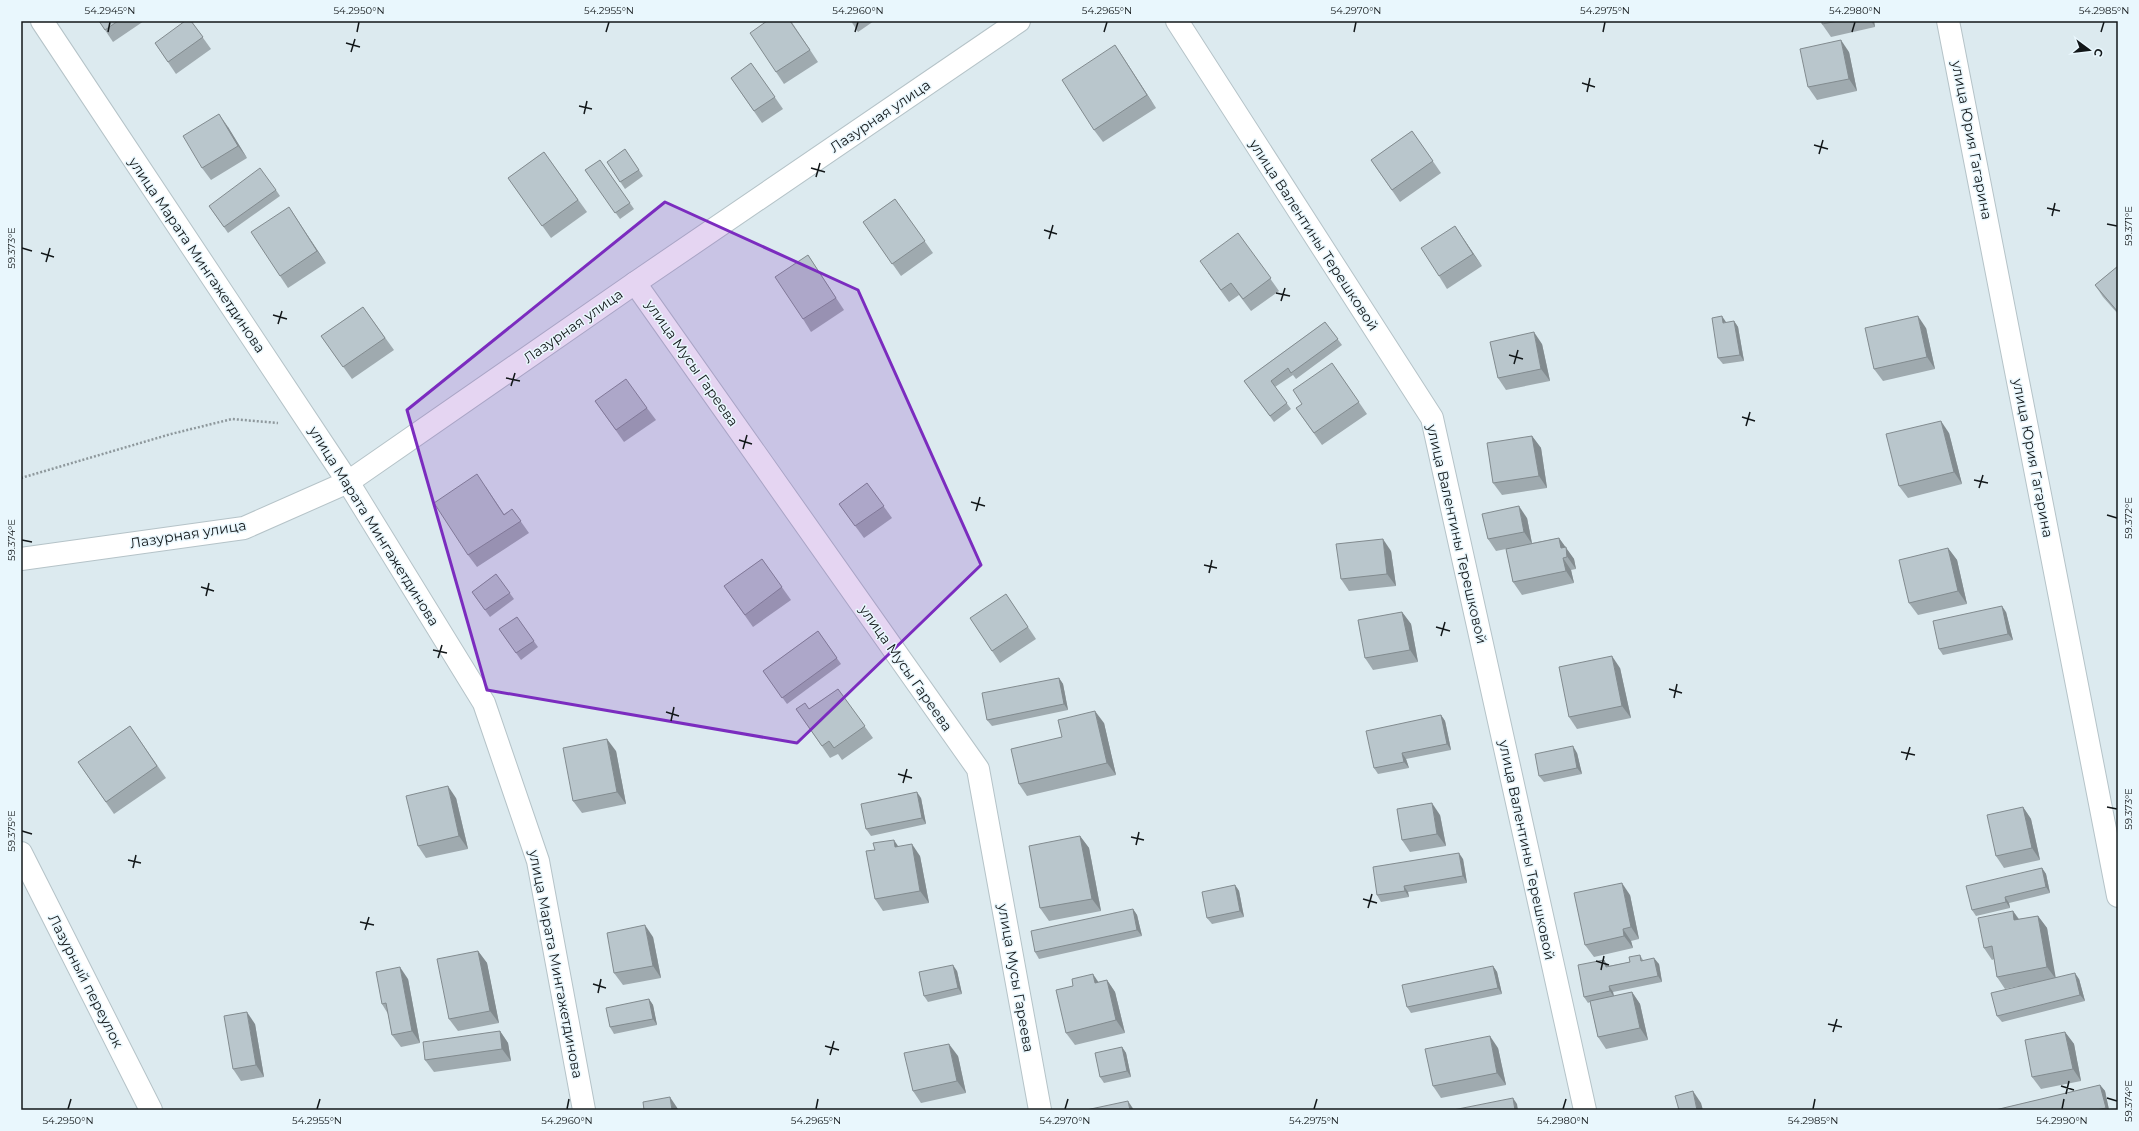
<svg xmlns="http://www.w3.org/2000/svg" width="2139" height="1131" font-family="Montserrat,sans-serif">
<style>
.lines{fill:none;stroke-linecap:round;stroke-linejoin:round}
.minor-casing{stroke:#b5c3c8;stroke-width:24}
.path{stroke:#8e989c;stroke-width:2.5;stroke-dasharray:2 2;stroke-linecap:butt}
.minor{stroke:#fff;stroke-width:22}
.wall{fill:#9faaaf}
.shaded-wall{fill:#828b8f}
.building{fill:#b9c6cc;stroke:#828b8f}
.marked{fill:#7b2cbf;fill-opacity:0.2;stroke:#7b2cbf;stroke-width:3;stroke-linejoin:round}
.ticks{fill:none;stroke:#121719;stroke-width:1.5}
.labels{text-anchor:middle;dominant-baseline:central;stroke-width:3;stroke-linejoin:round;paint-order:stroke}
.street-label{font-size:14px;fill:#121719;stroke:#e9f7fd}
.neatline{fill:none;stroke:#121719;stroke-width:1.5}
.ticks-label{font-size:10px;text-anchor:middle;fill:#121719}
</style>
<rect width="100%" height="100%" fill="#dceaef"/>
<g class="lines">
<defs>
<g id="minor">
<polyline points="42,21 348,482 484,703 538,861 584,1110"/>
<polyline points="1177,21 1432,418 1585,1110"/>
<polyline points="1948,21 2118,896"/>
<polyline points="635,283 978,769 1040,1110"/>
<polyline points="21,559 244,528 348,482 635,283 1019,21"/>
<polyline points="21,853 151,1110"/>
</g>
</defs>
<use href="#minor" class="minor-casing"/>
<polyline class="path" points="21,478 171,434 232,419 278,423"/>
<use href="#minor" class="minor"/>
</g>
<g class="wall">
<polygon points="99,21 144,21 113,42"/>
<polygon points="191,21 211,49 176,74 155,43"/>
<polygon points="791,21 818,62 784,84 776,72"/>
<polygon points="851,21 874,21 858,32"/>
<polygon points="1822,21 1874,21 1875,27 1831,37 1822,24"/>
<polygon points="1115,45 1156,108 1103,142 1094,130"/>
<polygon points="1849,52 1857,91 1817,100 1808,87"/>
<polygon points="751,63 783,109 762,123 731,78"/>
<polygon points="228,127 247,158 211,180 202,168"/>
<polygon points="1412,131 1441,173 1400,202 1371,160"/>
<polygon points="625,149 643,176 625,189 607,162"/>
<polygon points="544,152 587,212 551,238 508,178"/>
<polygon points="600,160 634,209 620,219 585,170"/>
<polygon points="276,190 280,196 228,233 209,206"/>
<polygon points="895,199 933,253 901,276 863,222"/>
<polygon points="289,207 326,263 288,288 280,276"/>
<polygon points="1455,226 1482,266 1447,289 1439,276"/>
<polygon points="1238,233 1279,291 1251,311 1239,295 1229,302 1208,273"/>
<polygon points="808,255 844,310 811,332 803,319"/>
<polygon points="2118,266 2118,314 2103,297 2095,285"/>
<polygon points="363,307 394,350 352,379 321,336"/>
<polygon points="1734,321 1738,327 1744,361 1723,364 1718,358"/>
<polygon points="1325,322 1342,345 1296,379 1293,375 1275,387 1291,409 1274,422 1244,381"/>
<polygon points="1926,328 1935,369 1883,381 1874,369"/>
<polygon points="1542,344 1550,381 1506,390 1498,378"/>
<polygon points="1332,363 1367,414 1322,445 1296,408 1302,404"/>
<polygon points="595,401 647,408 656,420 624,442"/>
<polygon points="1949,433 1962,484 1908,498 1899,486"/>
<polygon points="1532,436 1541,448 1547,488 1502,495 1493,483"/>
<polygon points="867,483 892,518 864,538 839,504"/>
<polygon points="486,487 504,514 512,509 529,533 477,567 468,555"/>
<polygon points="1527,518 1532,543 1559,538 1574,559 1576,569 1571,570 1574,583 1522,595 1513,582 1506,549 1496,551 1488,539"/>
<polygon points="1948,548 1957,560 1967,604 1918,615 1909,603"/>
<polygon points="1391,551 1396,586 1349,591 1341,579"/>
<polygon points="762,559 791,600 753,627 724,586"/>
<polygon points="496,574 514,599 490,617 472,592"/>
<polygon points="1006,594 1036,639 1000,663 992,651"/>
<polygon points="1402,612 1411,624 1418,662 1373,670 1365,658"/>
<polygon points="2006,612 2013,640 1943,655 1939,649"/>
<polygon points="517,617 538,647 521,660 499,629"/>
<polygon points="818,631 841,664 787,704 763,671"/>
<polygon points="1620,668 1631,718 1577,729 1569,717"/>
<polygon points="1059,678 1063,684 1068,710 992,726 987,720"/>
<polygon points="838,689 873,738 842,760 838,754 830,758 796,709 809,709"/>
<polygon points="1441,715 1445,721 1451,750 1406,759 1409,768 1378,774 1374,768"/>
<polygon points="1104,723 1116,775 1027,796 1019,784 1062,737"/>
<polygon points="130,726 166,778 114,814 78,762"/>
<polygon points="616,751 626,804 582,813 573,801"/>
<polygon points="1577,753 1582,774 1544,782 1539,776"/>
<polygon points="456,798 468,849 426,858 418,846"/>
<polygon points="921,798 926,824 871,836 866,829"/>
<polygon points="2023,807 2031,819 2040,860 2004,868 1996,856"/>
<polygon points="1440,815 1446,846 1410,852 1402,840"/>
<polygon points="1080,836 1089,848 1101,911 1049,921 1040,908"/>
<polygon points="898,846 920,856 929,903 883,911 875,899"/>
<polygon points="1463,859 1467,883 1408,892 1409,897 1381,902 1377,895"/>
<polygon points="2042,868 2046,874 2050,893 2009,903 2010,908 1976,916 1972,910"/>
<polygon points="1235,885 1239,891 1244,917 1212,924 1207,918"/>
<polygon points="1630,895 1639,939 1631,941 1633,948 1594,957 1585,945"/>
<polygon points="1133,909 1137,915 1142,936 1039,959 1035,952"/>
<polygon points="2013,911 2019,919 2038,916 2047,928 2055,977 2079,979 2085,1001 2002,1022 1997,1016 2019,986 2005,989 1997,977 1994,959 1992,960 1984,948"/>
<polygon points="653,937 661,978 623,985 614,973"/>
<polygon points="478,951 487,963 499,1023 458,1031 449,1019"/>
<polygon points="1640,955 1643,960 1659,964 1662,982 1613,992 1614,996 1632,992 1640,1004 1648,1040 1606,1049 1598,1037 1590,1002 1588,1003 1584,997 1608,966 1630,962"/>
<polygon points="1493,966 1497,972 1502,994 1411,1013 1407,1007"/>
<polygon points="957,971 962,994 928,1002 924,996"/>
<polygon points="408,979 420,1043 401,1047 392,1035 388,1014 382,1004"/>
<polygon points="1107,980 1115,992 1125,1033 1075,1045 1066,1033 1099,982"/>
<polygon points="649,999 653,1005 657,1025 614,1034 610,1027"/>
<polygon points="255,1024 264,1077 241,1081 233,1069"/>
<polygon points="500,1031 508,1043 511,1061 434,1072 425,1060"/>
<polygon points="2065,1032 2074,1044 2081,1081 2041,1089 2032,1077"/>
<polygon points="1122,1047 1126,1053 1131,1077 1104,1083 1100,1077"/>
<polygon points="1498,1048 1506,1085 1441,1098 1433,1086"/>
<polygon points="958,1056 966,1093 921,1103 913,1091"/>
<polygon points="2100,1085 2105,1091 2109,1110 1995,1110"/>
</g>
<g class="shaded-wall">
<polygon points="1871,21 1874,21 1875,27"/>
<polygon points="1841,40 1849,52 1857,91 1849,79"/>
<polygon points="1115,45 1123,57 1156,108 1147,95"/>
<polygon points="219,114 228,127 247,158 238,146"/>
<polygon points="289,207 297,220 326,263 317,251"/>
<polygon points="1455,226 1463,238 1482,266 1473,254"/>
<polygon points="1722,316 1726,322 1723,323"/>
<polygon points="1918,316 1926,328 1935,369 1927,357"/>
<polygon points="1734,321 1738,327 1744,361 1740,355"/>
<polygon points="1534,332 1542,344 1550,381 1541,369"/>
<polygon points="1941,421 1949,433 1962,484 1954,472"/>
<polygon points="1532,436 1541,448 1547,488 1539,476"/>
<polygon points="1519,506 1527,518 1532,544 1524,532"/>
<polygon points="1559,538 1574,559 1576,569 1561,548"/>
<polygon points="1383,539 1391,551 1396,586 1387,574"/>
<polygon points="1948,548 1957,560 1967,604 1958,591"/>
<polygon points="1563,558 1571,570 1574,583 1566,571"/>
<polygon points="2002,606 2006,612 2013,640 2008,634"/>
<polygon points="1402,612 1411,624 1418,662 1410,650"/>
<polygon points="1612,656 1620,668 1631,718 1622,706"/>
<polygon points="1059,678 1063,684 1068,710 1064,704"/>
<polygon points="1095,711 1104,723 1116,775 1107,763"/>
<polygon points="1441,715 1445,721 1451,750 1447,744"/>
<polygon points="607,739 616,751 626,804 617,792"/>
<polygon points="1573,746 1577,753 1582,774 1577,768"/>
<polygon points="1402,753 1406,759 1409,768 1404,762"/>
<polygon points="448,786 456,798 468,849 459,836"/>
<polygon points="917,792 921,798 926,824 922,818"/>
<polygon points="1432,803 1440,815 1446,846 1437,834"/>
<polygon points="2023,807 2031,819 2040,860 2032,848"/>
<polygon points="1080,836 1089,848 1101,911 1092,899"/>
<polygon points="894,840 902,852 895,847"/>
<polygon points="912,844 920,856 929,903 920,891"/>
<polygon points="1459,853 1463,859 1467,883 1463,876"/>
<polygon points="2042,868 2046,874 2050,893 2046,887"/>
<polygon points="1622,883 1630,895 1639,939 1631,927"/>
<polygon points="1235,885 1239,891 1244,917 1240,911"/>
<polygon points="1404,886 1408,892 1409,897 1405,891"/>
<polygon points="2005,897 2009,903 2010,908 2006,902"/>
<polygon points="1133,909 1137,915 1142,936 1137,930"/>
<polygon points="2013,911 2021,923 2014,920"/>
<polygon points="2038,916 2047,928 2056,979 2047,967"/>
<polygon points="645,925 653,937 661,978 653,966"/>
<polygon points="1623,929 1631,941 1633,948 1624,936"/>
<polygon points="478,951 487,963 499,1023 490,1011"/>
<polygon points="1654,958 1659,964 1662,982 1658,976"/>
<polygon points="1604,960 1608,966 1606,967"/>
<polygon points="953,965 957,971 962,994 958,988"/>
<polygon points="1493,966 1497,972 1502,994 1498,988"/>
<polygon points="400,967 408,979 420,1043 412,1031"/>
<polygon points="2075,973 2079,979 2085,1001 2080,995"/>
<polygon points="1093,974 1101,986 1095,983"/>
<polygon points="1107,980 1115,992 1125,1033 1116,1020"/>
<polygon points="1609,986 1613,992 1614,997 1610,991"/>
<polygon points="1632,992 1640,1004 1648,1040 1640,1028"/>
<polygon points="649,999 653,1005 657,1025 653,1019"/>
<polygon points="247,1012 255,1024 264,1077 256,1065"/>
<polygon points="500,1031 508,1043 511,1061 502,1049"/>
<polygon points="2065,1032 2074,1044 2081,1081 2073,1069"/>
<polygon points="1490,1036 1498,1048 1506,1085 1497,1073"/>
<polygon points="949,1044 958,1056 966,1093 957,1081"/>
<polygon points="1122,1047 1126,1053 1131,1077 1127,1071"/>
<polygon points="2100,1085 2105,1091 2109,1110 2108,1110 2106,1108"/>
<polygon points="1693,1091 1701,1103 1703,1110 1697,1110"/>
<polygon points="670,1097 678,1109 678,1110 672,1110"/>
<polygon points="1513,1098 1517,1104 1518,1110 1515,1110"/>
<polygon points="1128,1101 1134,1110 1130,1110"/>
</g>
<g class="building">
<polygon points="99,21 118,21 105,30"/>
<polygon points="185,21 191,21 203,37 168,62 155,43"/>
<polygon points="767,21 790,21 810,50 776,72 750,33"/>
<polygon points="1822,21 1838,21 1822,24"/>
<polygon points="1841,40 1849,79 1808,87 1800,49"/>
<polygon points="1115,45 1147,95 1094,130 1062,80"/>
<polygon points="751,63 775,97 754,111 731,78"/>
<polygon points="219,114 238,146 202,168 183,136"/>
<polygon points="1412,131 1433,161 1392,190 1371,160"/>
<polygon points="625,149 639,170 620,182 607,162"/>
<polygon points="544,152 578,200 542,226 508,178"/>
<polygon points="600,160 630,203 615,213 585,170"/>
<polygon points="260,168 276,190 224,227 209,206"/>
<polygon points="895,199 925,241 892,264 863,222"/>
<polygon points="289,207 317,251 280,276 251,232"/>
<polygon points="1455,226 1473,254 1439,276 1421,248"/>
<polygon points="1238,233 1271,278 1243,299 1231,283 1221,290 1200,261"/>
<polygon points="808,255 836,298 803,319 775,277"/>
<polygon points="2118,266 2118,312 2095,285"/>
<polygon points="363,307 385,338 343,367 321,336"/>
<polygon points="1722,316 1723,323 1734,321 1740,355 1718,358 1712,318"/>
<polygon points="1918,316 1927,357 1874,369 1865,328"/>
<polygon points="1325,322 1338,339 1291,373 1288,368 1271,381 1287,403 1270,416 1244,381"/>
<polygon points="1534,332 1541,369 1498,378 1490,342"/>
<polygon points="1332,363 1359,402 1314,433 1296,408 1302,404 1293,390"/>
<polygon points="626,379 647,408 616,430 595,401"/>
<polygon points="1941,421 1954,472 1899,486 1886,434"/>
<polygon points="1532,436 1539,476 1493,483 1487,443"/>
<polygon points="477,474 504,515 512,509 521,521 468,555 434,503"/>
<polygon points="867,483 884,506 855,526 839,504"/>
<polygon points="1519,506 1524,532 1488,539 1482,514"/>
<polygon points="1559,538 1561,548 1566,547 1567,557 1563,558 1566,571 1513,582 1506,549"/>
<polygon points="1383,539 1387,574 1341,579 1336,544"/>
<polygon points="1948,548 1958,591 1909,603 1899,560"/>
<polygon points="762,559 782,587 745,615 724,586"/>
<polygon points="496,574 510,593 485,610 472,592"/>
<polygon points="1006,594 1028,627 992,651 970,618"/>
<polygon points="2002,606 2008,634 1939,649 1933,621"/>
<polygon points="1402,612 1410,650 1365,658 1358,620"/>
<polygon points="517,617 534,641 516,653 499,629"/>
<polygon points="818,631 837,658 782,698 763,671"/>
<polygon points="1612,656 1622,706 1569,717 1559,667"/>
<polygon points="1059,678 1064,704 987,720 982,693"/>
<polygon points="838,689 865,726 834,748 829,741 822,746 796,709 805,703 809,709"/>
<polygon points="1095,711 1107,763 1019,784 1011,749 1062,737 1058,720"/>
<polygon points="1441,715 1447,744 1402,753 1404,762 1374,768 1366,731"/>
<polygon points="130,726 157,766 106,802 78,762"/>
<polygon points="607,739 617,792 573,801 563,748"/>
<polygon points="1573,746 1577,768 1539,776 1535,754"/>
<polygon points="448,786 459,836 418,846 406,796"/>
<polygon points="917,792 922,818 866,829 861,804"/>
<polygon points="1432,803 1437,834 1402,840 1397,809"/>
<polygon points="2023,807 2032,848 1996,856 1987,815"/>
<polygon points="1080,836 1092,899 1040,908 1029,846"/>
<polygon points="894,840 895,847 912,844 920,891 875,899 866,851 875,850 873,843"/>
<polygon points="1459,853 1463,876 1404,886 1405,891 1377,895 1373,867"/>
<polygon points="2042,868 2046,887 2005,897 2006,902 1972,910 1966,886"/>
<polygon points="1622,883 1631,927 1623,929 1624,936 1585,945 1574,893"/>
<polygon points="1235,885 1240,911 1207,918 1202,892"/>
<polygon points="1133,909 1137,930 1035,952 1031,931"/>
<polygon points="2013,911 2014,920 2038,916 2047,967 1997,977 1992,946 1984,948 1978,918"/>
<polygon points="645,925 653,966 614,973 607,933"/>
<polygon points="478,951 490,1011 449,1019 437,959"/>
<polygon points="1640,955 1641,961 1654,958 1658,976 1609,986 1610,991 1584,997 1578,965 1604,960 1606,967 1630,962 1629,957"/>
<polygon points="953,965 958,988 924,996 919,972"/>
<polygon points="1493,966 1498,988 1407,1007 1402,985"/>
<polygon points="400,967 412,1031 392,1035 386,1003 382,1004 376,972"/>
<polygon points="2075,973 2080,995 1997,1016 1991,993"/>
<polygon points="1093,974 1095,983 1107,980 1116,1020 1066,1033 1056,990 1073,986 1072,979"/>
<polygon points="1632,992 1640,1028 1598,1037 1590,1001"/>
<polygon points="649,999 653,1019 610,1027 606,1008"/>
<polygon points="247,1012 256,1065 233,1069 224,1016"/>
<polygon points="500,1031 502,1049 425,1060 423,1042"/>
<polygon points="2065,1032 2073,1069 2032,1077 2025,1040"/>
<polygon points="1490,1036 1497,1073 1433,1086 1425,1049"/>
<polygon points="949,1044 957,1081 913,1091 904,1053"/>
<polygon points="1122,1047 1127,1071 1100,1077 1095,1053"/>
<polygon points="2100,1085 2106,1108 2096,1110 1995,1110"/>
<polygon points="1693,1091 1697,1110 1679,1110 1675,1096"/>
<polygon points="670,1097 672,1110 644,1110 643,1102"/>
<polygon points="1513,1098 1515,1110 1453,1110"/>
<polygon points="1128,1101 1130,1110 1086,1110"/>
</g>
<path class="marked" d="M665 202 858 290 981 565 797 743 487 690 407 410Z"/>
<path class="ticks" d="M108 32 110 22M357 32 359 22M606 32 609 22M855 32 858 22M1104 32 1107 22M1354 32 1356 22M1603 32 1605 22M1852 32 1855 22M2101 32 2104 22M346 43 360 47M351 52 355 39M1582 83 1595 87M1587 92 1590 78M579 106 592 109M584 114 587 101M1814 145 1828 149M1819 154 1823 140M811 168 825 172M816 177 820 163M2047 208 2060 211M2052 216 2055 203M2107 224 2117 226M1044 230 1057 234M1049 239 1053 225M22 248 32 251M41 253 54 257M46 262 50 248M1276 293 1290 296M1281 301 1285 288M273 315 287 319M278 324 282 311M1509 355 1523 359M1514 364 1518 350M506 378 520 381M511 386 515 373M1742 417 1755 421M1746 426 1750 412M739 440 752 444M743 449 747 435M1974 480 1988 483M1979 488 1983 475M971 502 985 506M976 511 980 497M2107 515 2117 518M22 540 32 542M1204 565 1217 568M1209 573 1212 560M201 587 214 591M206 596 209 583M1436 627 1450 631M1441 636 1445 622M433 650 447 653M438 658 442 645M1669 689 1682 693M1674 698 1677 684M666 712 679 716M671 721 674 707M1901 752 1915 755M1906 760 1910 747M898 774 912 778M903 783 907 769M2107 807 2117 809M22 831 32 834M1131 837 1144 840M1136 845 1139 832M128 860 141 863M133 868 136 855M1363 899 1377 903M1368 908 1372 894M360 922 374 925M365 930 369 917M1596 961 1609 965M1601 970 1604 956M593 984 606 988M598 993 601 979M1828 1024 1842 1027M1833 1032 1837 1019M825 1046 839 1050M830 1055 834 1041M2061 1086 2074 1090M2066 1094 2069 1081M2107 1098 2117 1101M68 1109 71 1099M317 1109 320 1099M567 1109 569 1099M816 1109 818 1099M1065 1109 1068 1099M1314 1109 1317 1099M1563 1109 1566 1099M1813 1109 1815 1099M2062 1109 2064 1099"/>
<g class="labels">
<g class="street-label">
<text transform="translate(880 116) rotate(-34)">Лазурная улица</text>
<text transform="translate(1972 140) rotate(79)">улица Юрия Гагарина</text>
<text transform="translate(1314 235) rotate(57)">улица Валентины Терешковой</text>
<text transform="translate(197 255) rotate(56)">улица Марата Мингажетдинова</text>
<text transform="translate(573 326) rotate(-35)">Лазурная улица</text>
<text transform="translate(692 363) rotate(55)">улица Мусы Гареева</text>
<text transform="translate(2033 458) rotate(79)">улица Юрия Гагарина</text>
<text transform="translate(374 526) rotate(58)">улица Марата Мингажетдинова</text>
<text transform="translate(188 534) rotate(-9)">Лазурная улица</text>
<text transform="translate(1457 534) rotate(77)">улица Валентины Терешковой</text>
<text transform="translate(906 668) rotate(55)">улица Мусы Гареева</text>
<text transform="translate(1527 850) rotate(78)">улица Валентины Терешковой</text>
<text transform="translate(556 964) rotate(79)">улица Марата Мингажетдинова</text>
<text transform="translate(1016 978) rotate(80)">улица Мусы Гареева</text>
<text transform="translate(86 981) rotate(63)">Лазурный переулок</text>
</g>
</g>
<rect width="2139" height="1131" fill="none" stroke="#e9f7fd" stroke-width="44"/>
<g transform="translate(2089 50) rotate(105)" stroke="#e9f7fd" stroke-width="3" paint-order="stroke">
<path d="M0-3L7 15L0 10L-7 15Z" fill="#121719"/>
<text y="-6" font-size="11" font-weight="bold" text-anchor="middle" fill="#121719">С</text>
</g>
<rect x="22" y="22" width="2095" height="1087" class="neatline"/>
<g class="ticks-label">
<text x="110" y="14">54.2945°N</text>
<text x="359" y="14">54.2950°N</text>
<text x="609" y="14">54.2955°N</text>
<text x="858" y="14">54.2960°N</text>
<text x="1107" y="14">54.2965°N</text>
<text x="1356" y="14">54.2970°N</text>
<text x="1605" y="14">54.2975°N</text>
<text x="1855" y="14">54.2980°N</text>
<text x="2104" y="14">54.2985°N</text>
<text transform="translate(2128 226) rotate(-90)" y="4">59.371°E</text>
<text transform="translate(11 248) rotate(-90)" y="4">59.373°E</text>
<text transform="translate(2128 518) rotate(-90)" y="4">59.372°E</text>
<text transform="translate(11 540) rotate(-90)" y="4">59.374°E</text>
<text transform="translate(2128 809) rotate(-90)" y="4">59.373°E</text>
<text transform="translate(11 831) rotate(-90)" y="4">59.375°E</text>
<text transform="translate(2128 1101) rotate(-90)" y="4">59.374°E</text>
<text x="68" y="1124">54.2950°N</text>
<text x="317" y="1124">54.2955°N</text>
<text x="567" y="1124">54.2960°N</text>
<text x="816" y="1124">54.2965°N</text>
<text x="1065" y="1124">54.2970°N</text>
<text x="1314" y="1124">54.2975°N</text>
<text x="1563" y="1124">54.2980°N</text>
<text x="1813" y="1124">54.2985°N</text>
<text x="2062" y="1124">54.2990°N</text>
</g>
</svg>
